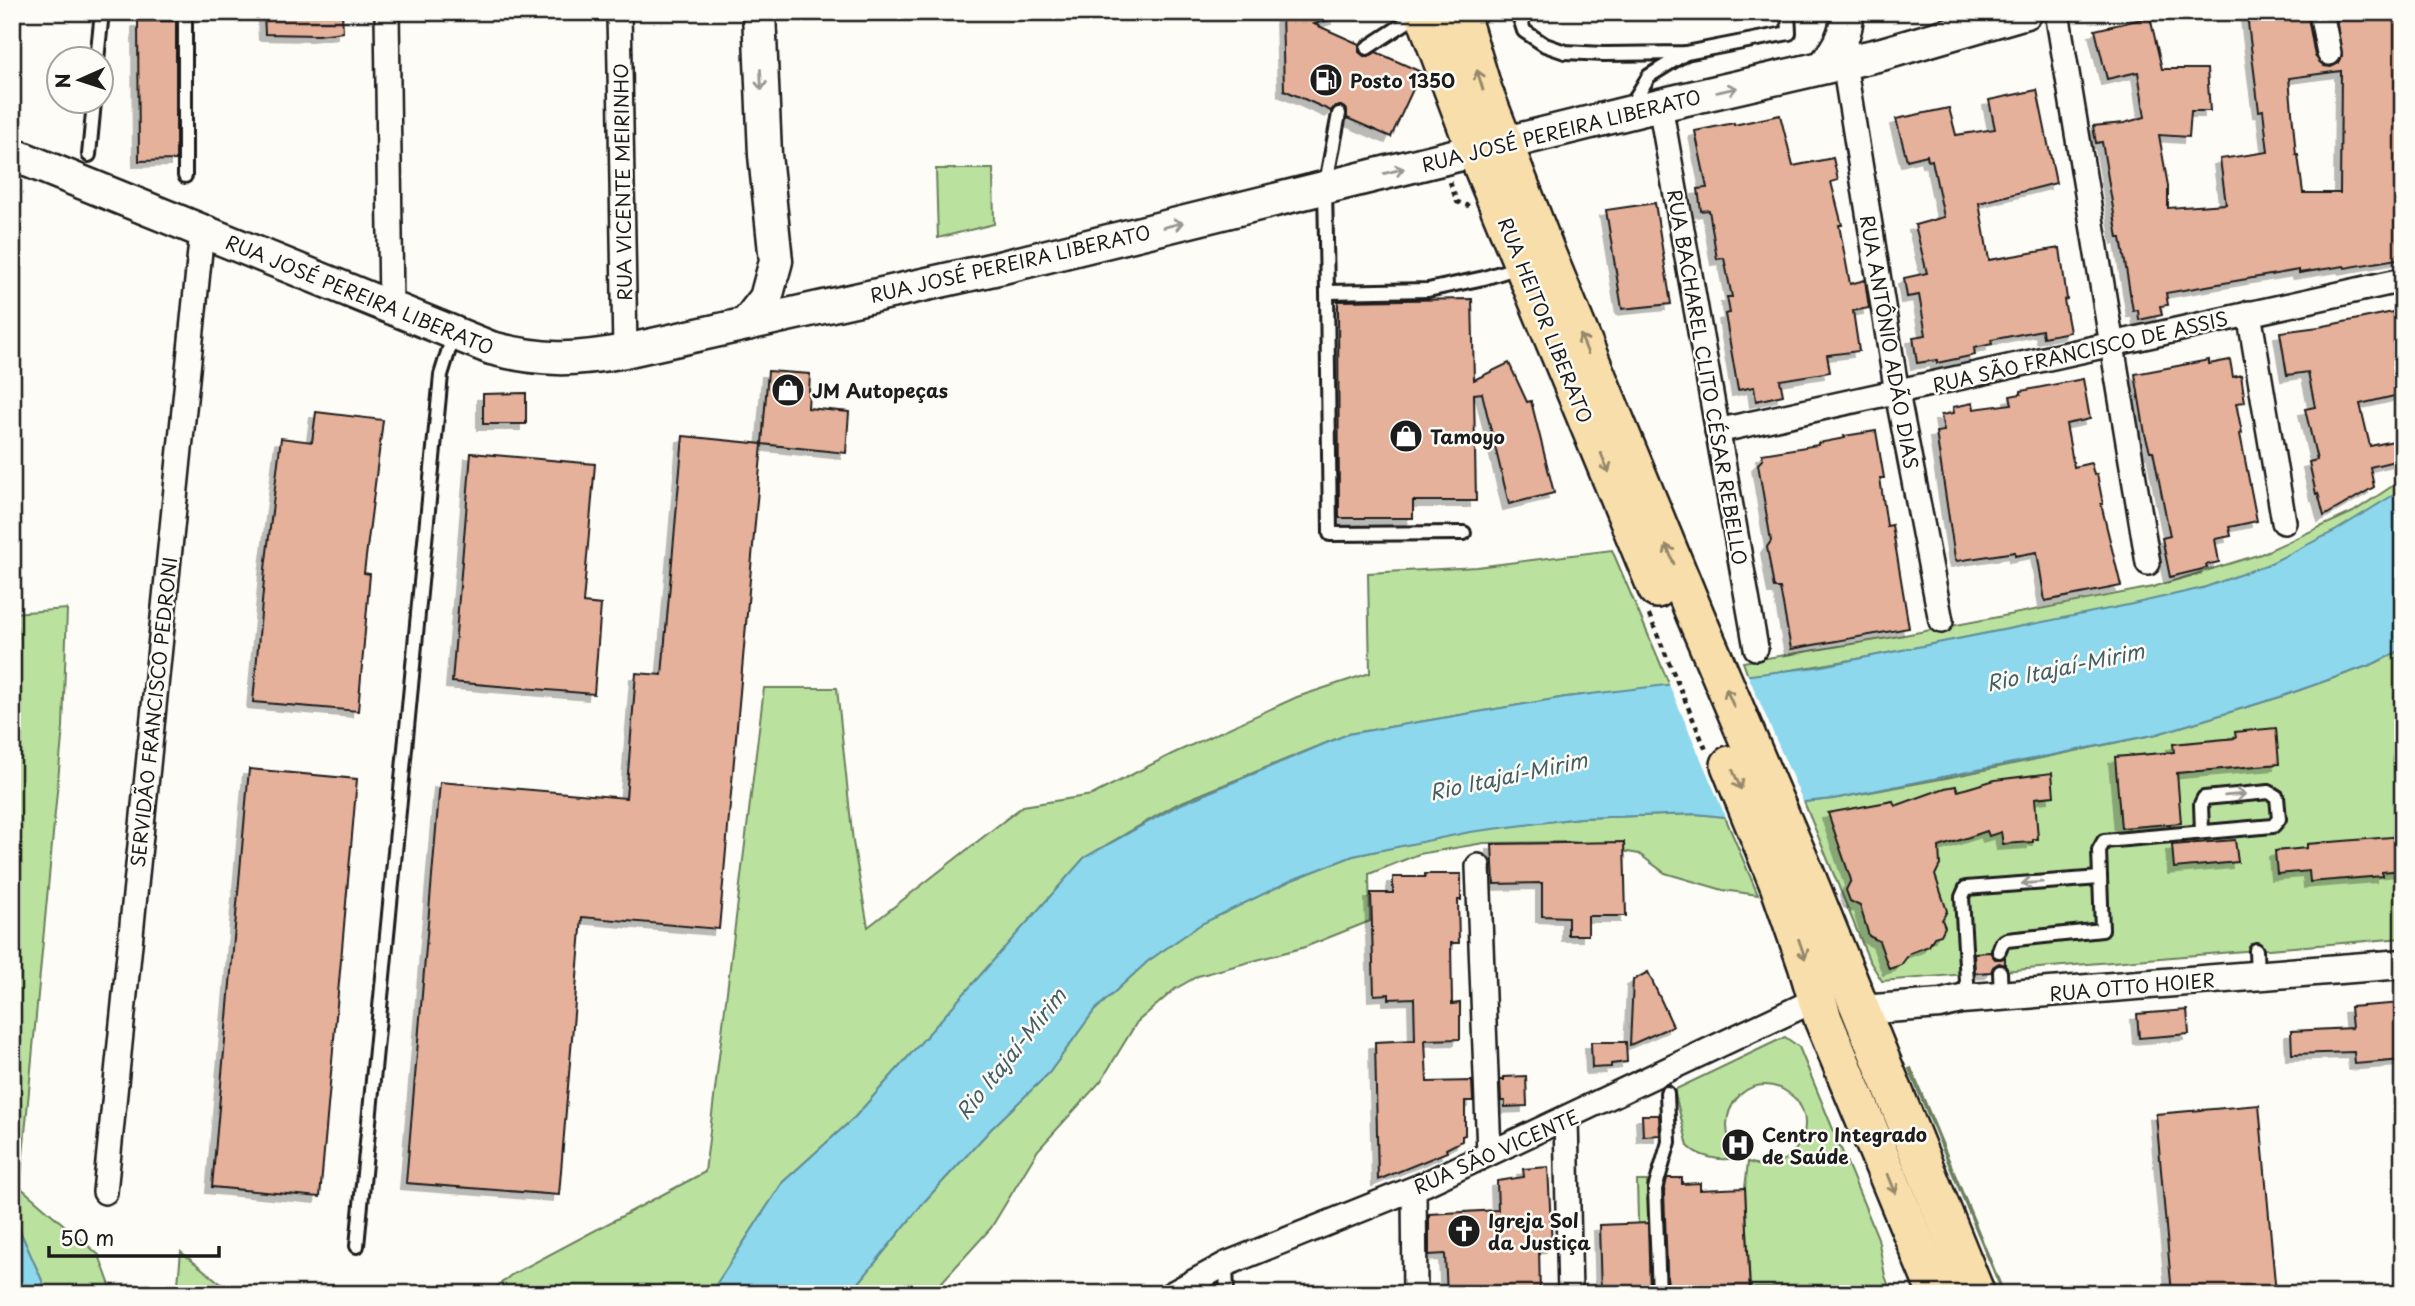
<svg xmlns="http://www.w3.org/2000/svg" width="2415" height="1306" font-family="'Playpen Sans',sans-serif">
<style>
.green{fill:#bae29e;stroke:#6b7f5d;stroke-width:2}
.water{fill:#8dd8ed;stroke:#608d99;stroke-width:2}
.pier{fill:#fdfcf7}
.building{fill:#e6b19a;stroke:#1c1c1c;stroke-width:2;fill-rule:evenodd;filter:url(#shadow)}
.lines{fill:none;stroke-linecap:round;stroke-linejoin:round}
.service-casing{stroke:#1c1c1c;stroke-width:18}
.minor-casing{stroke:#1c1c1c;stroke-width:28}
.tertiary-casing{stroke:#1c1c1c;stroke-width:33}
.secondary-casing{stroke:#1c1c1c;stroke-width:37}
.primary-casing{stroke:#1c1c1c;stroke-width:42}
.path{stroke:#1c1c1c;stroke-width:4.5;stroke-dasharray:5 5;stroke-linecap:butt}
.service{stroke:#fdfcf7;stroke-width:12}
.minor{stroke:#fdfcf7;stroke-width:23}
.tertiary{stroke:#fdfcf7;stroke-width:28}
.secondary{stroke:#fdfcf7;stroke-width:32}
.primary{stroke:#f8deab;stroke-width:37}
.oneway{stroke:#989794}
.oneway2{stroke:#95876b}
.labels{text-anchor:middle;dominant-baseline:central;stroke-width:5;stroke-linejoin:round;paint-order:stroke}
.poi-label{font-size:19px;font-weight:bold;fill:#1c1c1c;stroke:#fdfcf7;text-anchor:start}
.street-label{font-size:19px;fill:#1c1c1c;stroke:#fdfcf7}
.water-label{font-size:21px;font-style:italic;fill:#445e65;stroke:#fdfcf7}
</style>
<defs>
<filter id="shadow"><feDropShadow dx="-6" dy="6" stdDeviation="0" flood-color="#0004"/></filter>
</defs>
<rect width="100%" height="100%" fill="#fdfcf7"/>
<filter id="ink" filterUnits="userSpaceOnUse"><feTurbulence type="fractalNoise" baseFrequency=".0143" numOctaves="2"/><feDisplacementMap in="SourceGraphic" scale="14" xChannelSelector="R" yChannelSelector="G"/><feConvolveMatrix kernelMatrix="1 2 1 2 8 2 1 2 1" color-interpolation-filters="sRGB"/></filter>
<g filter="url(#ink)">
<g class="green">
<polygon points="936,169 993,169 994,224 938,238"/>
<path d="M2403 479V489C2344 532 2273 567 2203 588 2137 607 2067 618 2000 631 1916 648 1833 665 1748 676L1743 662 1889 638 2153 587 2261 554 2353 512Z"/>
<polygon points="1612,550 1670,686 1566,697 1348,734 1177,804 1084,858 855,1117 783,1182 710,1294 488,1294 511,1275 705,1172 764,688 837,688 853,842 868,927 1023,806 1092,795 1172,754 1297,697 1370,673 1368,573 1477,567"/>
<polygon points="67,609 63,727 20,1187 99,1255 113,1294 48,1294 12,1213 12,613"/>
<polygon points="2403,649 2403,938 1882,981 1869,960 1804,802 1833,799 1946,778 2157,734 2280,697 2373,664"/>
<polygon points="1697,814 1725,817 1758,895 1723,890 1665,873 1639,854 1571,842 1484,843 1419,854 1369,874 1370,921 1305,947 1198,976 1175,989 1137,1022 1101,1081 1038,1150 991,1228 931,1294 850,1294 923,1203 991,1129 1049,1073 1094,1011 1148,961 1201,924 1292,880 1353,856 1470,831 1580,818"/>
<path d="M1785 1037 1799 1047 1878 1238 1885 1276 1892 1294H1844L1818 1287 1750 1288 1745 1188 1748 1162C1792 1180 1828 1119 1787 1092 1748 1067 1709 1114 1736 1153L1733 1158C1721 1162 1697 1156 1688 1146L1674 1090Z"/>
<polygon points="1911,1068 2004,1293 2001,1289 1909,1069"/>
<polygon points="1637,1181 1647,1181 1652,1294 1640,1294"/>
<polygon points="181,1252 234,1294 177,1294"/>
</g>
<g class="water">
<polygon points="2403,489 2403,649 2373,664 2280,697 2157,734 1833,799 1804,802 1725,817 1696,814 1579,818 1470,832 1353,856 1292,880 1201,924 1148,961 1094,1011 1049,1073 991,1129 923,1203 850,1294 710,1294 783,1182 855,1117 1084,858 1179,805 1348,734 1566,697 1817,667 2128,605 2203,588 2269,564 2335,531"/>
<polygon points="12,1213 48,1294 12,1294"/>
</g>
<polygon class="pier" points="1747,673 1805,806 1727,820 1668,682"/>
<g class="building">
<polygon points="264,12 342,12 343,32 318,35 265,34"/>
<polygon points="1282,12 1336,12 1337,18 1314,24 1359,44 1359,52 1364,56 1368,57 1376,52 1421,72 1391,137 1347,118 1347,110 1341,106 1335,106 1331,111 1284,90"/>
<path d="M2263 12H2307L2315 56 2324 66 2331 67 2339 63 2342 57 2335 12H2403V87H2399L2403 127V258L2345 268 2344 266 2299 273V270L2166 293 2168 305 2160 306 2162 315 2139 320 2138 310 2133 311 2121 238H2118L2102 142 2096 143 2093 126 2124 123 2145 117 2138 72 2107 79 2095 30 2150 17 2162 69H2207L2210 111H2191L2189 137 2159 135 2168 186V208L2226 204 2220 159 2268 152 2263 110 2259 111 2247 15ZM2341 71 2340 193H2303L2298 155H2296L2289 78Z"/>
<polygon points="138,21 176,21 176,160 139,161"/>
<polygon points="2037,90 2056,183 1979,203 1989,260 2060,248 2067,299 2064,300 2070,332 2043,337 2042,330 1991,340 1992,344 1974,348 1975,355 1937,363 1937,360 1917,363 1913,337 1926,335 1919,295 1907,297 1904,278 1927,273 1915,225 1944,217 1932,160 1928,161 1927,155 1907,160 1896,119 1949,108 1956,135 1995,129 1989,100"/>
<polygon points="1780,115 1793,166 1833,158 1838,180 1831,182 1842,225 1839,225 1850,284 1865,280 1869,308 1853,311 1859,351 1827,355 1830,372 1780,380 1783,395 1756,401 1754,387 1738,390 1725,314 1730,313 1727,297 1732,297 1724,258 1717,259 1709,210 1701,211 1698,189 1707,188 1695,131 1734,123 1734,125"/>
<polygon points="1655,203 1671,304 1622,309 1606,210"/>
<polygon points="1472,299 1474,380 1509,363 1527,402 1531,401 1554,493 1509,504 1482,393 1474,394 1476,501 1413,501 1413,518 1339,518 1338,301"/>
<polygon points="2403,310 2403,394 2360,404 2370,446 2403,439 2403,459 2370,467 2374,487 2324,516 2318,493 2316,494 2309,462 2317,460 2305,409 2315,407 2308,372 2287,375 2280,332 2319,327"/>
<polygon points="2209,360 2209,364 2230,360 2233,377 2241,375 2245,402 2236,403 2242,433 2240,434 2257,521 2229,527 2231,536 2215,539 2219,562 2206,565 2207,568 2170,577 2162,538 2170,536 2153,451 2150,451 2145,434 2135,374"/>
<polygon points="768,371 810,374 808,408 849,412 846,453 762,444"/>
<polygon points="2083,379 2090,419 2066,424 2074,467 2091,463 2094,475 2097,474 2103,504 2101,504 2121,586 2045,601 2037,552 2015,556 2015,552 1957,561 1955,558 1936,432 1944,431 1941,415 1954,413 1953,407 1973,403 1974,409 2012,404 2010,396 2021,394 2021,391"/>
<polygon points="526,393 526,424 483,424 483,394"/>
<polygon points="316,412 383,420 364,573 370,574 358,711 253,702 265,569 281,438 312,442"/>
<polygon points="1876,431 1884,478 1880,478 1887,526 1892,525 1909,628 1791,649 1780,588 1774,588 1767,547 1771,541 1758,464 1763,459 1762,454 1818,445 1818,443 1845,438 1844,436"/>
<polygon points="683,436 762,444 719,929 582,917 559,1195 406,1183 440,782 626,798 636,673 662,675"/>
<polygon points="471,453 595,464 583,603 601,605 594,694 452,682"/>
<polygon points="2276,728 2279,764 2177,773 2181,823 2121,828 2115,757 2174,752 2173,744 2236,738 2235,732"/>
<polygon points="249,769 357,779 320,1197 212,1187"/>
<polygon points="2052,773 2054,796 2035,798 2038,839 2033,839 2033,842 2003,844 2001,832 1989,836 1987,831 1939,847 1940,865 1935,875 1947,911 1942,920 1945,927 1941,935 1934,937 1929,946 1910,953 1901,965 1889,969 1879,941 1869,936 1860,906 1850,901 1846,890 1851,880 1828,813 1893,801 1895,806 1945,788 1956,786 1958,791 1995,780"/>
<polygon points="2403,836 2403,870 2382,872 2382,876 2310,882 2309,871 2277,874 2275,851 2307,848 2307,844"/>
<polygon points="2235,840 2238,862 2174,868 2172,845"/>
<polygon points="1624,842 1626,916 1588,916 1588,935 1568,935 1568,917 1542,916 1542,883 1494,884 1492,844"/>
<polygon points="1425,874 1461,874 1461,900 1458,900 1459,943 1451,943 1452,1004 1460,1003 1460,1039 1425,1040 1427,1082 1472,1081 1473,1101 1465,1101 1465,1135 1462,1136 1462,1141 1446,1149 1447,1152 1378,1180 1375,1042 1415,1040 1414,998 1389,999 1389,994 1374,995 1371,893 1393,893 1393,877 1425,877"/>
<polygon points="1990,952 1995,959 2005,958 2005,965 1999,963 1993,967 1991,972 1975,973 1974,953"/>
<polygon points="1648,972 1673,1026 1630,1045 1633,980"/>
<polygon points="2403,1003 2403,1060 2355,1064 2354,1052 2292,1054 2291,1031 2352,1028 2350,1007"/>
<polygon points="2187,1010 2189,1034 2139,1038 2137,1014"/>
<polygon points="1591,1042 1626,1042 1627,1062 1611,1064 1611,1067 1592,1068"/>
<polygon points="1526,1076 1527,1106 1505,1107 1505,1101 1501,1101 1500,1080 1504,1080 1504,1077"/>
<polygon points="2259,1105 2276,1294 2172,1294 2156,1114"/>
<polygon points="1642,1115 1659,1115 1660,1135 1643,1136"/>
<polygon points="1548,1167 1552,1246 1539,1247 1540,1294 1447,1294 1445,1254 1429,1255 1429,1214 1498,1210 1497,1181 1524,1177 1523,1169"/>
<polygon points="1667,1178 1682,1178 1682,1184 1700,1183 1700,1190 1745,1188 1750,1294 1668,1294 1664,1192"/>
<polygon points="1648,1223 1650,1294 1602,1294 1600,1225"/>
</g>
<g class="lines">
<defs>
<g id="service">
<polyline points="1518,12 1524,31 1545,45 1565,52 1604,54 1686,53 1789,33 1788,12"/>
<polyline points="1367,48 1422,12"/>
<polyline points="97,60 102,12"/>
<polyline points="1630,107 1649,76 1686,53"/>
<polyline points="1339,114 1325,188 1327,292 1428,290 1484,278 1522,266"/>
<polyline points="89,155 94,102"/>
<polyline points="185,176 185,12"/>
<polyline points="1327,292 1330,534 1464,533"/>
<polyline points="2256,950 2257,976"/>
<polyline points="1999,951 2002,943 2007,940 2102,930 2099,850 2104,841 2273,826 2279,819 2277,797 2269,792 2204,798 2201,804 2202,832"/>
<polyline points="2000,972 2001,996"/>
<polyline points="1968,999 1962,897 1966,888 2100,878"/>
<polyline points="357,1246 439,396 441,375 454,333"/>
<polyline points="1226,1264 1227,1294"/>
<polyline points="1659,1294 1655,1189 1669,1142 1667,1093"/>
</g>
<g id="minor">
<polyline points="387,12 391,307"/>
<polyline points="619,12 625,351"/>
<polyline points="2057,12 2148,563"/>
<polyline points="2321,12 2329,53"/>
<polyline points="1844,63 1897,393 1941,621"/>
<polyline points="1660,105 1756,648"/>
<polyline points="2249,313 2284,522"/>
<polyline points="1717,431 2403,280"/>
<polyline points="1478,866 1489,1153"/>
<polyline points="1566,1119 1570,1294"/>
<polyline points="1414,1189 1415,1294"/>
<polyline points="105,1192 202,231"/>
<polyline points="1171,1294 1226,1264 1425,1184 1817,999"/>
</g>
<polyline id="tertiary" points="1861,1010 1940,1004 1961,999 2403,964"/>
<g id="secondary">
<path d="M1824 67C1837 49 1847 35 1847 12"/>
<path d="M12 154 491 348C542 361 573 361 625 351L999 268 1660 105 1882 54 2026 12"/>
<polyline points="746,324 766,298 776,261 765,155 759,12"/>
</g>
<g id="primary">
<polyline points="1424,12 1476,151 1657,589"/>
<polyline points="1462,12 1463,24 1483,90 1547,255 1696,617 1805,873 1976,1294"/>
<polyline points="1730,765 1779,885 1807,965 1823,1019 1937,1294"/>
</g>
</defs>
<use href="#service" class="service-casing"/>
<use href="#minor" class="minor-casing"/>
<use href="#tertiary" class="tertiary-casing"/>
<use href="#secondary" class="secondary-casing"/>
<use href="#primary" class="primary-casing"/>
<g class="path">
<polyline points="1450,182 1457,202 1469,206"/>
<polyline points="1649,615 1707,752"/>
</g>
<use href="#service" class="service"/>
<use href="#minor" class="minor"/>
<use href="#tertiary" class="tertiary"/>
<use href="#secondary" class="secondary"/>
<use href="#primary" class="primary"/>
</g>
<defs><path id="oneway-shaft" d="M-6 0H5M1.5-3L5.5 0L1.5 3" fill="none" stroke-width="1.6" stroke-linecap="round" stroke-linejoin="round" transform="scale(1.75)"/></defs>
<g class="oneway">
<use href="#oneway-shaft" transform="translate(761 80) rotate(87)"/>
<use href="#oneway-shaft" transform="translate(1727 90) rotate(-13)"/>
<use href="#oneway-shaft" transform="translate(1394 171) rotate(-14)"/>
<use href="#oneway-shaft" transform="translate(1173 225) rotate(-14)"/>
<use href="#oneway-shaft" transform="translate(2235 795) rotate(-5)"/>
<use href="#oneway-shaft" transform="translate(2032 883) rotate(175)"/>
</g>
<g class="oneway2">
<use href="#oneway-shaft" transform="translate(1480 80) rotate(-107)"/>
<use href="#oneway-shaft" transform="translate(1584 344) rotate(-112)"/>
<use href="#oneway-shaft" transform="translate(1605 463) rotate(68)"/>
<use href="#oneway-shaft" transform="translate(1670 554) rotate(-112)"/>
<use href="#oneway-shaft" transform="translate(1730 698) rotate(-113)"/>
<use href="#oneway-shaft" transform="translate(1737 780) rotate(67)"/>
<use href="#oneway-shaft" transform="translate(1802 949) rotate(71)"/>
<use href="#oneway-shaft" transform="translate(1892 1184) rotate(68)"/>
</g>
</g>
<defs>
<symbol id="fuel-disc" viewBox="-11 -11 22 22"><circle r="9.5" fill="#1c1c1c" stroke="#fdfcf7"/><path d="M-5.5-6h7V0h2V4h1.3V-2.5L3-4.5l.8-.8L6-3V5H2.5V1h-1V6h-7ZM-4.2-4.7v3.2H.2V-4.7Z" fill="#fff"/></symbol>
<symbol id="shop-disc" viewBox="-11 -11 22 22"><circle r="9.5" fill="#1c1c1c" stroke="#fdfcf7"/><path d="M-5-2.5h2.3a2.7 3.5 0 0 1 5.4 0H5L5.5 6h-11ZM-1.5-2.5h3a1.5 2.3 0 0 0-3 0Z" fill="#fff"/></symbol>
<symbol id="hospital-disc" viewBox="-11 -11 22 22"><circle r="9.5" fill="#1c1c1c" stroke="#fdfcf7"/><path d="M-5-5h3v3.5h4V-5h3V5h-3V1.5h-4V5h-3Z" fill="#fff"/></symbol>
<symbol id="church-disc" viewBox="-11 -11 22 22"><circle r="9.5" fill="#1c1c1c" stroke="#fdfcf7"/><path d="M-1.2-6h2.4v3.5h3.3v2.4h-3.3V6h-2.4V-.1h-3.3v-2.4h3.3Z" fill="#fff"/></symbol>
</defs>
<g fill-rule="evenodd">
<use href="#fuel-disc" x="1307" y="61" width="38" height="38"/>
<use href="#shop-disc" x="769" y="371" width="38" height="38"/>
<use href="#shop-disc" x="1387" y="417" width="38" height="38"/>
<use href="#hospital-disc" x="1719" y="1126" width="38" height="38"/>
<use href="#church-disc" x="1445" y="1212" width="38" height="38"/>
</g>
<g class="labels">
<g class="poi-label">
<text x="1350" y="80">Posto 1350</text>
<text x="812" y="390">JM Autopeças</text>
<text x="1430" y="436">Tamoyo</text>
<text x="1762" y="1134">Centro Integrado<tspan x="1762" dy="22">de Saúde</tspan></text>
<text x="1488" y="1220">Igreja Sol<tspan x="1488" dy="22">da Justiça</tspan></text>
</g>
<g class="street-label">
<text transform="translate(1561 130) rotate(-14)">RUA JOSÉ PEREIRA LIBERATO</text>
<text transform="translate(622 182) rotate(-91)">RUA VICENTE MEIRINHO</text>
<text transform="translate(1010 263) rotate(-13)">RUA JOSÉ PEREIRA LIBERATO</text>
<text transform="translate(360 294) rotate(22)">RUA JOSÉ PEREIRA LIBERATO</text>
<text transform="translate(1546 320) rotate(68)">RUA HEITOR LIBERATO</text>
<text transform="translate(1890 342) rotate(80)">RUA ANTÔNIO ADÃO DIAS</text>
<text transform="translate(2080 351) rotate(-13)">RUA SÃO FRANCISCO DE ASSIS</text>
<text transform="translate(1708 377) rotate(80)">RUA BACHAREL CLITO CÉSAR REBELLO</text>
<text transform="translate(153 712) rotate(-84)">SERVIDÃO FRANCISCO PEDRONI</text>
<text transform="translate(2132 986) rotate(-5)">RUA OTTO HOIER</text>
<text transform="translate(1496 1151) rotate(-24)">RUA SÃO VICENTE</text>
</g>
<g class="water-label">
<text transform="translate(2065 666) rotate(-12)">Rio Itajaí-Mirim</text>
<text transform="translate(1508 775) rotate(-12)">Rio Itajaí-Mirim</text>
<text transform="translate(1010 1053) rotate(-51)">Rio Itajaí-Mirim</text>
</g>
</g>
<rect width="2415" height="1306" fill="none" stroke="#fdfcf7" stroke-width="42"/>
<rect x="21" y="21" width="2373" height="1264" fill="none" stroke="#1c1c1c" stroke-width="2.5" filter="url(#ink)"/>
<g transform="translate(80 80) rotate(267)"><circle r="33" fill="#fdfcf7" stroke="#a3a29f" stroke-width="2"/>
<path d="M0-5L12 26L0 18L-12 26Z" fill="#1c1c1c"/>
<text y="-10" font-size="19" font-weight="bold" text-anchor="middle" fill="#1c1c1c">N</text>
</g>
<path d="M49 1246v10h170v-10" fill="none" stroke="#1c1c1c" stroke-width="3.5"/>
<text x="60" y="1246" font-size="21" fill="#1c1c1c" stroke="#fdfcf7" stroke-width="5" paint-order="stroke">50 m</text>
</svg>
